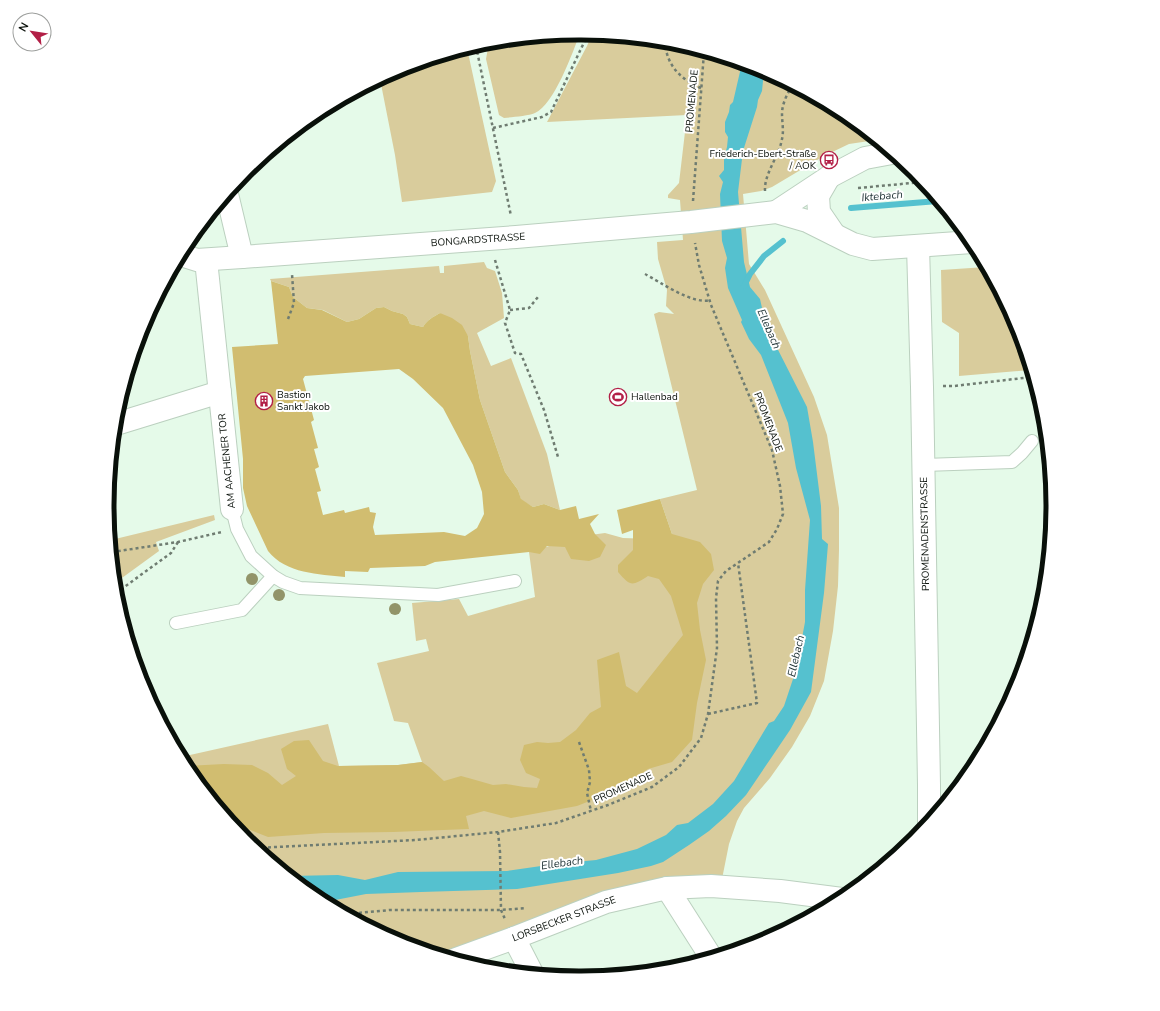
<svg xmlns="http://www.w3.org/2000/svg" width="1160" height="1011" font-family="'Nunito Sans',sans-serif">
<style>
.green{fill:#d9cc9c}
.forest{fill:#d1bd70;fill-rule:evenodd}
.water{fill:#55c1cf}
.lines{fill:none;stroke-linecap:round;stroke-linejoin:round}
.stream{stroke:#55c1cf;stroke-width:6}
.lane-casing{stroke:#bbd0bf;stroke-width:14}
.street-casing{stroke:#bbd0bf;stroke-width:24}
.path{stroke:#6f7c71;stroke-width:2.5;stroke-dasharray:3 3;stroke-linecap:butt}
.lane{stroke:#fff;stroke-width:12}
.street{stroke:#fff;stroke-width:22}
.tree{fill:#929469}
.labels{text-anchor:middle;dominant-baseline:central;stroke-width:4;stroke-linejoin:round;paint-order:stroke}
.street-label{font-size:10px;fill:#09100a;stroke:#fff}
.poi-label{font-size:10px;fill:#09100a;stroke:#fff;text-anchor:start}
.water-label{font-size:11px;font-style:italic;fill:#1c2f32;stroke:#fff}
.rim{fill:none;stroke:#09100a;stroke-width:5}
</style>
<rect width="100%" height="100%" fill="#e5fae9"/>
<g class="green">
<path d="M580 33C573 52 554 105 535 113 528 116 513 117 504 118L499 115 486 59 488 48 491 42Z"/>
<polygon points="592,34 672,42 761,69 843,113 876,140 849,144 824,156 772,187 761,191 743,194 749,264 765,290 814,397 827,435 839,508 839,550 838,586 833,631 824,681 810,716 792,747 770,778 744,808 737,821 729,844 722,879 453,950 440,954 399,942 317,898 246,839 187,768 181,757 328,724 339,766 398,765 422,762 408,723 394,721 377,663 429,651 426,639 416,641 412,603 459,599 468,616 535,597 529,552 583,536 605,533 623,538 652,539 672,534 660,499 697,490 654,314 659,312 674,314 666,306 667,290 658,259 657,242 683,240 680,200 668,198 668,195 679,183 687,115 547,122 587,46"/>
<polygon points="467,48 496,181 492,192 402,202 395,155 380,79 399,69"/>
<path d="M484 262 487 268 495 271 502 293 504 318 477 333 491 366 511 358 547 454 560 510 544 504 533 507 521 500 518 490 505 472 480 400 470 351 468 336 440 313C433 317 427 320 423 327L410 324 407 317 403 314 392 311 384 307 376 308 359 319 347 322 323 310 307 308 293 297 289 287 271 281 270 279 439 266 440 273H444V266Z"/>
<polygon points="986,267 1017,325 1030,370 959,376 959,333 942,322 941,270"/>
<polygon points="214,515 215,520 156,542 159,551 115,583 111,540"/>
</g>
<g class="forest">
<path d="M271 281 289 287 293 297 307 308 322 310 347 322 359 319 376 308 384 307 392 311 403 314 407 317 410 324 423 327C427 320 433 317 440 313L452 318 462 325 468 336 470 351 480 400 505 472 518 490 521 499 533 507 544 504 560 510 576 506 579 519 599 514 590 524 595 534 606 545 600 557 589 561 571 559 565 547 547 546 540 554 529 552 435 562 425 566 370 568 368 572 345 571V577C319 574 286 574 268 551L247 506 243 488V459L232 347 278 344ZM399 369 413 379 443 408 473 465 482 492 484 514 477 528 465 536 444 532 375 535 373 527 376 513 370 512 369 507 345 513 344 510 323 515 317 492 321 491 315 469 319 467 314 449 318 448 311 422 314 420 303 379 305 376Z"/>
<path d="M660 499 672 534 700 542 711 554 714 570 703 584 697 603 700 630 706 660 697 703 692 740 672 762 648 769 615 791 577 806 511 818 484 811 466 816 469 829 393 832 324 833 268 837 248 829 235 826 187 768 186 766 224 764 252 765 268 773 282 785 296 776 287 769 281 749 294 741 309 740 323 761 338 766 398 765 422 762 429 767 444 781 461 776 472 779 493 785 506 784 524 787 537 788 540 779 526 773 520 760 524 745 537 742 548 743 560 742 576 730 590 713 601 707 597 660 619 652 626 686 637 693 683 635 671 596 659 579 648 576C632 586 631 587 618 572V565L633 550V530L622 534 617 510Z"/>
</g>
<path class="water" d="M742 63 764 71 762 91 758 100 757 107 743 151 738 192 744 262 750 287 760 299 762 308 758 311C762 318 762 323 768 328L770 334 807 407 813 442 821 506 822 539 828 544 824 593 811 692 790 730 746 795 726 816 709 831 689 845 663 862 651 866 618 873 517 889 421 892 366 894 325 902 317 898 290 876 338 875 365 880 398 872 507 871 555 864 596 860 637 849 666 835 677 825 688 823 713 804 734 781 769 723 774 721 784 706 796 670 805 622V590L810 520 796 468 788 423 761 355 749 339 741 322 742 320 728 288 725 268 727 258 722 241 720 194 723 182 719 176 724 170V158L727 147 728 137 725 132V122L729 112 730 105 733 102Z"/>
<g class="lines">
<g class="stream">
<polyline points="851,208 938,201"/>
<polyline points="744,286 750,274 764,256 783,241"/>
</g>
<defs>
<g id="lane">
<polyline points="924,465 1012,462 1022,453 1032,441"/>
<polyline points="232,509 237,529 251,556 273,576 283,582 300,588 438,595 515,581"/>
<polyline points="176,623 242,610 273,576"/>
</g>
<g id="street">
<polyline points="829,177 818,196 819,212 834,234"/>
<polyline points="227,194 242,257"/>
<polyline points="776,212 829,177 865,158 892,153"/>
<polyline points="918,246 922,387 929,785 929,822"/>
<polyline points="181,255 197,260 242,257 516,237 691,222 776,212 807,221 853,244 872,249 972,242"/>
<polyline points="206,260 232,509"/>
<polyline points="116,424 220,392"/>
<polyline points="667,888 711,957"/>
<polyline points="514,938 532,973"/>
<polyline points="456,959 514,938 606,902 667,888 711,886 780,891 842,899"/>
</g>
</defs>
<use href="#lane" class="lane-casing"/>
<use href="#street" class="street-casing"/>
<g class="path">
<path d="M665 41C666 65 680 79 701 88"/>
<polyline points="476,46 511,216"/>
<polyline points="493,128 542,117 551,112 588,34"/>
<polyline points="858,188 923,182"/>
<path d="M765 191C764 173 779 157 782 139 784 131 782 122 782 114 782 104 787 94 792 86"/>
<polyline points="693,201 704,52"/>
<polyline points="495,260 510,310 505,323 515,353 521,354 544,410 558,457"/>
<path d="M645 274C660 282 693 305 710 300"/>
<polyline points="510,310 529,308 538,297"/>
<polyline points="288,319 294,303 292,274"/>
<polyline points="943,386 954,386 1032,377"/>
<polyline points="112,553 119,551 178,542 222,532"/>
<polyline points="116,593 171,553 178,542"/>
<polyline points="708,714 757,703 738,563"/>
<polyline points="579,742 589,770 590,782 587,793 591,811"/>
<polyline points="498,832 500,852 501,910 505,919"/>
<polyline points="256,848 416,840 498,832 556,823 608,805 652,787 679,767 701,738 708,714 717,648 716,598 718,581 726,571 769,542 777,529 783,514 780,486 772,450 711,305 699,265 695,243"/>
<polyline points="347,914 390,910 501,910 526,908"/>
</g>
<use href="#lane" class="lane"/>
<use href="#street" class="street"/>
</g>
<g class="tree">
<circle cx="252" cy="579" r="6"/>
<circle cx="279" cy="595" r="6"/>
<circle cx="395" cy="609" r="6"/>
</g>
<defs>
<symbol id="bus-ring" viewBox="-11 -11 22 22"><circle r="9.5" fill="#fff" stroke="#b21f46" stroke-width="1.5"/><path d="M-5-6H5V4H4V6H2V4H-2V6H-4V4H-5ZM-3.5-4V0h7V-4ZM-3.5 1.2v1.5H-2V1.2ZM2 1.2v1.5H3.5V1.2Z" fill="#b21f46"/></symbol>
<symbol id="stadium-ring" viewBox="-11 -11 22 22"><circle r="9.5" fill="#fff" stroke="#b21f46" stroke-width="1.5"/><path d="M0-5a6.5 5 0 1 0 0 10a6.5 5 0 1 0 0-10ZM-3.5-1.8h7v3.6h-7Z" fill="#b21f46"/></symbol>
<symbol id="building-ring" viewBox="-11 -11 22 22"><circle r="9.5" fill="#fff" stroke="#b21f46" stroke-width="1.5"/><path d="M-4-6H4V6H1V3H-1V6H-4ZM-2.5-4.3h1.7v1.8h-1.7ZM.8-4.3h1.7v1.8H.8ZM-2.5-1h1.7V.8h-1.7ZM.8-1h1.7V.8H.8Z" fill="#b21f46"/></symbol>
</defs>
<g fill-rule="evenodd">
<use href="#bus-ring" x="819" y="150" width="20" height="20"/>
<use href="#stadium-ring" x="608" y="387" width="20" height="20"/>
<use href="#building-ring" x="254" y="391" width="20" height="20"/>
</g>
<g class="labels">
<g class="street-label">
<text transform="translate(692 101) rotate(-85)">PROMENADE</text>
<text transform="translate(478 240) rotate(-4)">BONGARDSTRASSE</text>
<text transform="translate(768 422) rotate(69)">PROMENADE</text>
<text transform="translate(227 461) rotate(-96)">AM AACHENER TOR</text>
<text transform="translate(925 534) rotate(-91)">PROMENADENSTRASSE</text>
<text transform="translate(623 788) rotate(-24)">PROMENADE</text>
<text transform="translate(564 919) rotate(-21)">LORSBECKER STRASSE</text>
</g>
<g class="poi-label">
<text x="816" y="154" text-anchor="end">Friederich-Ebert-Straße<tspan x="816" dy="12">/ AOK</tspan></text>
<text x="277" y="395">Bastion<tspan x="277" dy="12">Sankt Jakob</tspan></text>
<text x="631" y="397">Hallenbad</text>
</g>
<g class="water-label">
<text transform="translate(882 196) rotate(-5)">Iktebach</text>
<text transform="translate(769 329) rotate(66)">Ellebach</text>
<text transform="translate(796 656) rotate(-77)">Ellebach</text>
<text transform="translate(562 863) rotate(-8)">Ellebach</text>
</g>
</g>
<path d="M0 0H1160V1011H0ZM579 40H581A465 465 0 0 1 1046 505V506A465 465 0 0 1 581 971H579A465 465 0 0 1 114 506V505A465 465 0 0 1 579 40Z" fill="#fff" fill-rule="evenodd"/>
<path class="rim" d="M579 40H581A465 465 0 0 1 1046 505V506A465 465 0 0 1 581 971H579A465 465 0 0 1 114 506V505A465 465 0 0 1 579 40Z"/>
<g transform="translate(32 32) rotate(300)"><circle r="19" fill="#ffffff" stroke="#9d9f9d"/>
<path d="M0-3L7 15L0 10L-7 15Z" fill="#b21f46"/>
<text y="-6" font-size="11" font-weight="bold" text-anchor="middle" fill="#09100a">N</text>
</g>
</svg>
